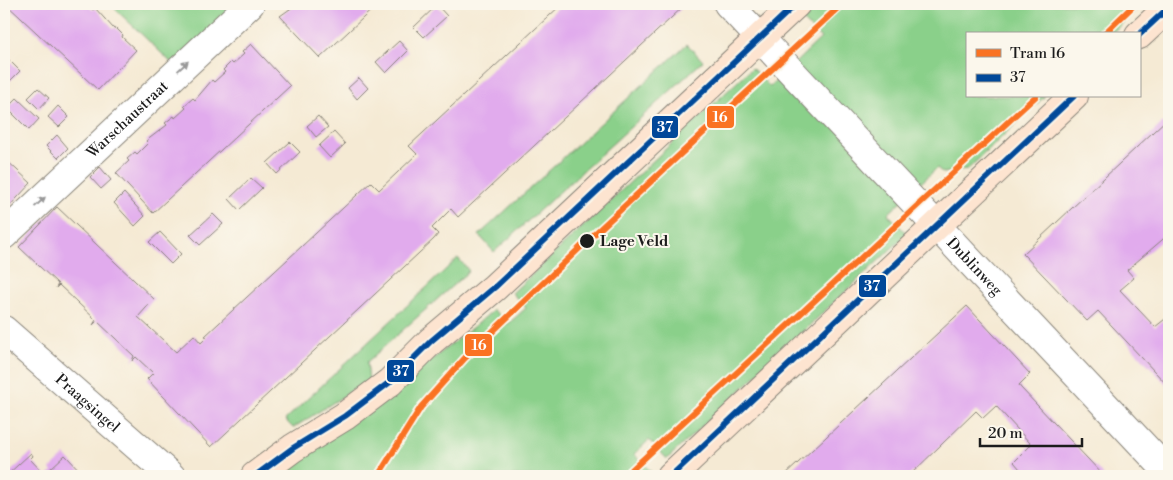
<svg xmlns="http://www.w3.org/2000/svg" width="1173" height="480" font-family="'Libre Bodoni',serif">
<style>
.green{fill:#8ad08a;stroke:#537653}
.building{fill:#e1abed}
.lines{fill:none;stroke-linecap:round;stroke-linejoin:round}
.street-casing{stroke:#888378;stroke-width:30}
.secondary-casing{stroke:#888378;stroke-width:30}
.street{stroke:#fff;stroke-width:28}
.secondary{stroke:#fde4d0;stroke-width:28}
.bus-1-casing{stroke:#fbf7ec;stroke-width:10}
.bus-1{stroke:#004899;stroke-width:6}
.tram-1-casing{stroke:#fbf7ec;stroke-width:10}
.tram-1{stroke:#fa7222;stroke-width:6}
.oneway{fill:#999}
.stop-dot{fill:#1c1c1c;stroke:#fbf7ec;stroke-width:2}
.labels{text-anchor:middle;dominant-baseline:central;stroke-width:4;stroke-linejoin:round;paint-order:stroke}
.street-label{font-size:15px;fill:#1c1c1c;stroke:#fbf7ec}
.stop-label{font-size:15px;font-weight:bold;fill:#1c1c1c;stroke:#fbf7ec;text-anchor:start}
.line-badge{stroke:#fbf7ec;stroke-width:2}
.badge-label{font-size:14px;text-anchor:middle;font-weight:bold;fill:#fff}
</style>
<rect width="100%" height="100%" fill="#fbf7ec"/>
<filter id="ink" filterUnits="userSpaceOnUse"><feTurbulence type="fractalNoise" baseFrequency=".02" numOctaves="2"/><feDisplacementMap in="SourceGraphic" scale="10" xChannelSelector="R" yChannelSelector="G"/><feConvolveMatrix kernelMatrix="1 2 1 2 8 2 1 2 1" color-interpolation-filters="sRGB"/></filter>
<filter id="wash" filterUnits="userSpaceOnUse"><feTurbulence type="fractalNoise" baseFrequency=".0096" numOctaves="4" result="noise"/><feDisplacementMap in="SourceGraphic" scale="20" xChannelSelector="R" yChannelSelector="G"/><feGaussianBlur stdDeviation="1.12" result="paint"/><feColorMatrix in="noise" values="0 0 0 0 0 0 0 0 0 0 0 0 0 0 0 0 0 1.4 0 .05"/><feComposite in="paint" operator="in"/></filter>
<g filter="url(#wash)">
<rect width="100%" height="100%" fill="#f5ead4"/>
<g class="green">
<polygon points="110,4 250,4 179,70"/>
<polygon points="821,4 1142,4 1111,34 967,34 967,96 1045,96 967,170 943,173 937,168 888,214 907,234 667,459 649,440 634,454 655,476 278,476 373,407 494,310 508,324 526,308 512,293 752,68 770,87 821,38 803,21"/>
<polygon points="687,44 703,61 494,252 479,235"/>
<polygon points="458,258 469,271 367,362 369,380 293,428 285,420"/>
</g>
<g id="blocks">
<g class="building">
<polygon points="6,4 87,4 93,10 95,8 114,29 115,27 123,35 122,37 136,50 98,90"/>
<polygon points="297,4 378,4 320,58 280,16"/>
<polygon points="562,4 686,4 458,217 451,209 432,228 438,234 434,239 211,447 147,379 153,373 136,357 132,361 134,356 97,321 93,325 96,320 59,285 56,288 58,284 19,247 57,207 154,299 138,317 176,352 194,335 201,343 207,337 205,336 371,182 379,190 417,154 409,146"/>
<polygon points="437,5 447,16 424,37 414,27"/>
<polygon points="399,41 408,51 386,73 376,62"/>
<polygon points="251,44 290,86 153,213 116,173 129,161 127,159 135,152 137,154 148,143 146,141 167,125 165,123 174,116 175,118 186,108 184,106 193,98 195,100 212,80 214,82 225,72 223,70 231,62 233,64 244,54 242,52"/>
<polygon points="4,55 20,71 10,81 4,75"/>
<polygon points="359,78 368,88 357,99 348,88"/>
<polygon points="38,88 49,98 39,109 28,98"/>
<polygon points="17,98 39,119 29,130 7,108"/>
<polygon points="58,106 69,117 59,127 48,117"/>
<polygon points="318,116 328,127 316,137 307,126"/>
<polygon points="1169,117 1169,234 1127,270 1134,278 1120,290 1155,327 1169,316 1169,387 1098,311 1087,321 1023,254"/>
<polygon points="334,132 345,144 330,158 319,146"/>
<polygon points="57,135 68,148 58,158 46,146"/>
<polygon points="290,142 300,152 277,174 267,163"/>
<polygon points="4,158 31,183 4,212"/>
<polygon points="100,167 111,180 101,189 90,177"/>
<polygon points="251,178 262,188 239,210 229,199"/>
<polygon points="124,193 145,216 135,226 114,203"/>
<polygon points="213,214 223,224 200,245 190,235"/>
<polygon points="160,232 181,254 171,264 149,242"/>
<polygon points="967,306 1030,374 1019,385 1021,388 1104,476 1026,476 1014,462 1030,446 1030,443 996,406 983,418 976,411 909,476 784,476"/>
<polygon points="31,453 33,456 30,459 46,476 6,476"/>
<polygon points="65,455 66,456 85,476 48,476 52,472 50,469"/>
</g>
</g>
</g>
<g filter="url(#ink)">
<use href="#blocks" fill-opacity="0" stroke="#888378" stroke-width="1"/>
<g class="lines">
<defs>
<g id="street">
<path id="s1" d="M728 4 1169 473"/>
<path id="s2" d="M4 235 250 4"/>
<path id="s3" d="M4 330 171 476"/>
</g>
<g id="secondary">
<polyline points="1139,35 1169,7"/>
<polyline points="255,476 293,448 345,416 390,382 431,341 495,287 796,4"/>
<polyline points="671,476 1074,96"/>
</g>
</defs>
<use href="#street" class="street-casing"/>
<use href="#secondary" class="secondary-casing"/>
<use href="#street" class="street"/>
<use href="#secondary" class="secondary"/>
<defs>
<g id="bus-1">
<polyline points="1139,35 1169,7"/>
<polyline points="255,476 293,448 345,416 390,382 431,341 495,287 796,4"/>
<polyline points="671,476 1074,96"/>
</g>
</defs>
<use href="#bus-1" class="bus-1-casing"/>
<use href="#bus-1" class="bus-1"/>
<defs>
<g id="tram-1">
<polyline points="1104,34 1135,4"/>
<polyline points="378,476 421,407 465,358 587,241 842,4"/>
<polyline points="625,476 1036,96"/>
</g>
</defs>
<use href="#tram-1" class="tram-1-casing"/>
<use href="#tram-1" class="tram-1"/>
</g>
<defs><path id="oneway-solid" d="M-6-.8H1V-3.2L6.5 0L1 3.2V.8H-6Z" transform="scale(1.25)"/></defs>
<g class="oneway">
<use href="#oneway-solid" transform="translate(183 66) rotate(-43)"/>
<use href="#oneway-solid" transform="translate(40 202) rotate(-43)"/>
</g>
</g>
<circle class="stop-dot" cx="587" cy="241" r="8"/>
<g class="labels">
<g class="street-label">
<text stroke="none"><textPath href="#s2" startOffset="169">Warschaustraat</textPath></text>
<text stroke="none"><textPath href="#s1" startOffset="360">Dublinweg</textPath></text>
<text stroke="none"><textPath href="#s3" startOffset="111">Praagsingel</textPath></text>
</g>
<g class="stop-label">
<text x="600" y="241">Lage Veld</text>
</g>
</g>
<g class="line-badge">
<rect x="706" y="105" width="29" height="24" rx="5" fill="#fa7222"/>
<rect x="651" y="115" width="28" height="24" rx="5" fill="#004899"/>
<rect x="858" y="274" width="29" height="24" rx="5" fill="#004899"/>
<rect x="464" y="333" width="29" height="24" rx="5" fill="#fa7222"/>
<rect x="386" y="359" width="29" height="24" rx="5" fill="#004899"/>
</g>
<g class="badge-label">
<text x="720" y="122">16</text>
<text x="665" y="132">37</text>
<text x="872" y="291">37</text>
<text x="479" y="350">16</text>
<text x="401" y="376">37</text>
</g>
<rect width="1173" height="480" fill="none" stroke="#fbf7ec" stroke-width="20"/>
<rect x="966" y="32" width="175" height="65" fill="#fbf7ec" stroke="#a29f99"/>
<rect x="976" y="49" width="25" height="8" fill="#fa7222" stroke="#a29f99"/>
<text x="1010" y="58" font-size="15" fill="#1c1c1c">Tram 16</text>
<rect x="976" y="74" width="25" height="8" fill="#004899" stroke="#a29f99"/>
<text x="1010" y="82" font-size="15" fill="#1c1c1c">37</text>
<path d="M980 438v8h102v-8" fill="none" stroke="#1c1c1c" stroke-width="2.5"/>
<text x="988" y="438" font-size="15" fill="#1c1c1c" stroke="#fbf7ec" stroke-width="4" paint-order="stroke">20 m</text>
</svg>
